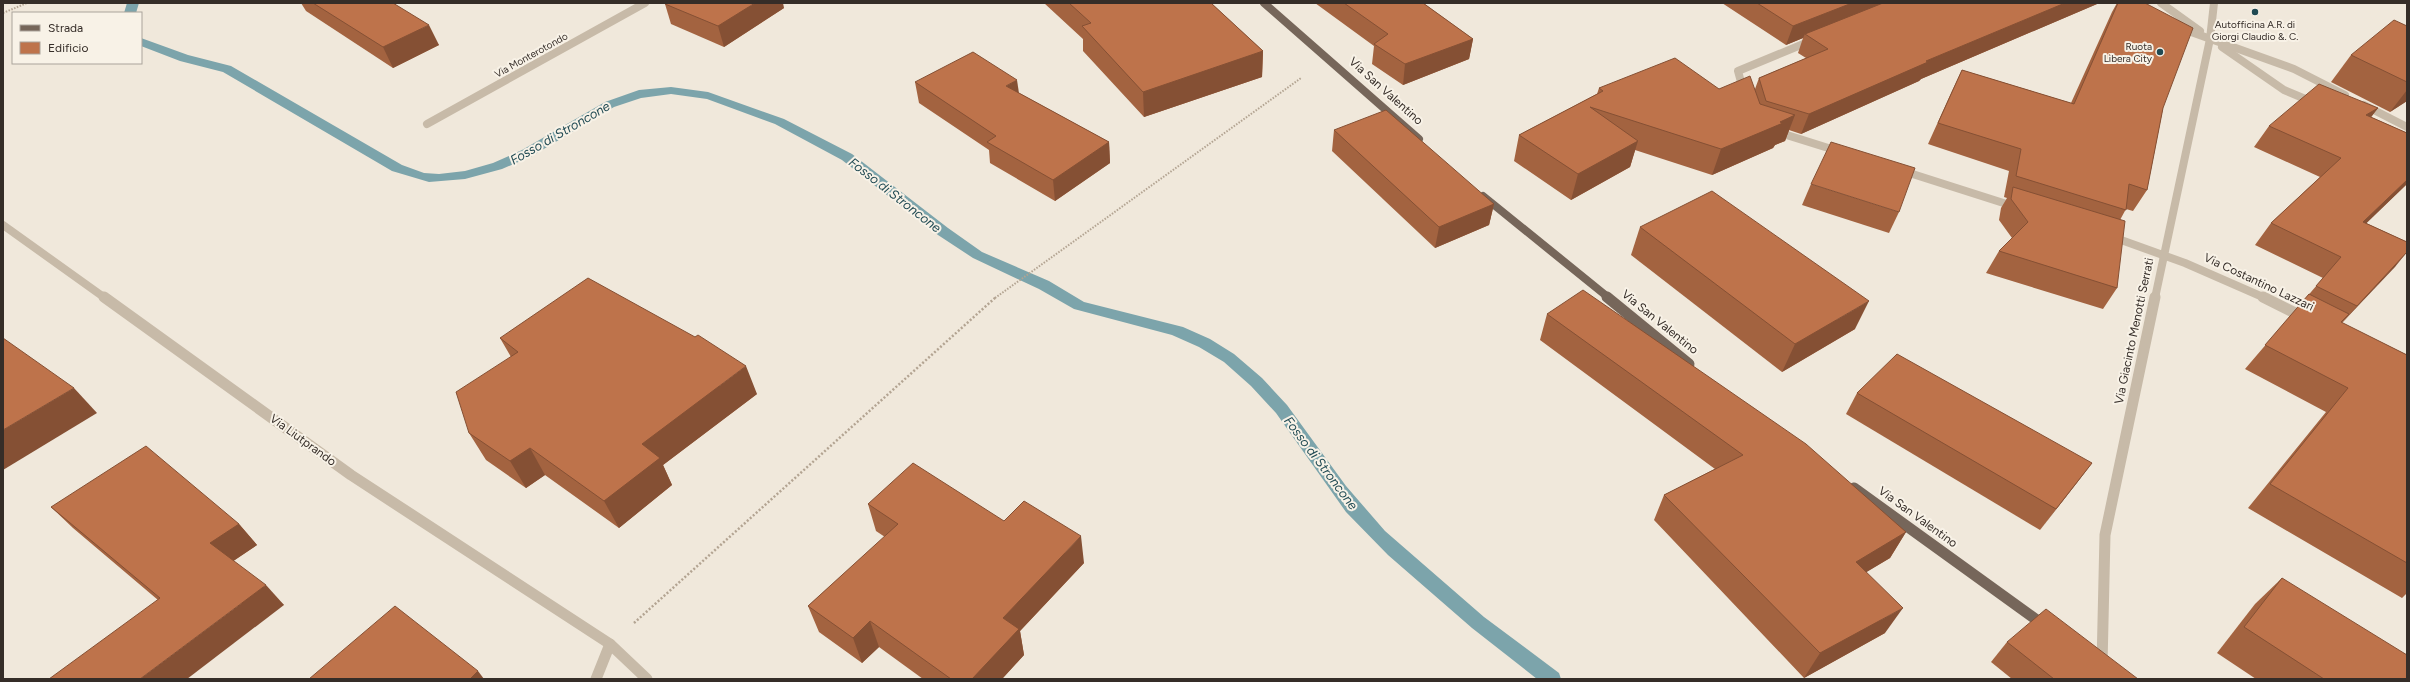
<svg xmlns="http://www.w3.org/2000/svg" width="2410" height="682" font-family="Figtree,sans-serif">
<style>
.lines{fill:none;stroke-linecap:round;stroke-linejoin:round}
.stream{fill:#7ca4ab;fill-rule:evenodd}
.path-far1{stroke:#b3a492;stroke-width:2;stroke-dasharray:1.5 1.5;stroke-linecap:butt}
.path{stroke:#b3a492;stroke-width:2.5;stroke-dasharray:2 2;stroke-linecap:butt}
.minor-far1{stroke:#c7baa8;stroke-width:8}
.minor{stroke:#c7baa8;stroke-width:11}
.major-far1{stroke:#76665a;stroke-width:8}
.major{stroke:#76665a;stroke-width:11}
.wall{fill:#a36340}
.shaded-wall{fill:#855034}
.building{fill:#be734b;stroke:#855034}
.poi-dot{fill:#204a53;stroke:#f8f2e7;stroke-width:1.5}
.labels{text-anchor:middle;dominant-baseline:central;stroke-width:4;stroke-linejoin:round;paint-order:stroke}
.far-poi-label{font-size:10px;fill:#352d28;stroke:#f8f2e7}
.far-street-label{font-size:10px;fill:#352d28;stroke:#f8f2e7}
.street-label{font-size:12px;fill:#352d28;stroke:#f8f2e7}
.water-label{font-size:13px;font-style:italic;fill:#204a53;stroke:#f8f2e7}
</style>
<rect width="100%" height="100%" fill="#f0e8db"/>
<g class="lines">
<g class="stream">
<polygon points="127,3 139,3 136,13 124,13"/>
<polygon points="141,38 188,55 231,66 402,165 424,173 439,174 465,171 493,163 522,150 605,102 639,90 671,87 708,92 784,119 852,154 948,228 982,252 1049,281 1084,302 1183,327 1210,339 1234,354 1262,378 1287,405 1346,486 1385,531 1484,617 1559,673 1561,679 1537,679 1472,628 1388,555 1346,512 1276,413 1251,386 1224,362 1199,347 1172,335 1074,309 1039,289 973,258 938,235 842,160 775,124 707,99 671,94 641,98 614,107 532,156 502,169 465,179 429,182 392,171 223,72 180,61 141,46"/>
</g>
<g class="path-far1">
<polyline points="3,13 27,3"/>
<polyline points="995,298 1301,78"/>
</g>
<polyline class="path" points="634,623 996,297"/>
<g class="minor-far1">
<polyline points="2161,3 2200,31"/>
<polyline points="2180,28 2294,69 2345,95"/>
<polyline points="2222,47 2284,90 2315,103"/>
<polyline points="1744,93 1738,71 1813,40"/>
<polyline points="2364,105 2407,127"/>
<polyline points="427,124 645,3"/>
<polyline points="1774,131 1841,152"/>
<polyline points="1900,170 2016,207"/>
<polyline points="3,225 105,298"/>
<polyline points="2110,236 2185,263 2265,298"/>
<polyline points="2155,298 2210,39 2214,3"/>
</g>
<g class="minor">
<polyline points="104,297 351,475 610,644 647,679"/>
<polyline points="2263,297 2305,318"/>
<polyline points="2102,665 2105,535 2155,297"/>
<polyline points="596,679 610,644"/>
</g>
<g class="major-far1">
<polyline points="1264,3 1419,139"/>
<polyline points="1483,196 1609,298"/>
</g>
<g class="major">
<polyline points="1607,297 1689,364"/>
<polyline points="1854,488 2045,626"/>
</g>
</g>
<g class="wall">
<polygon points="301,3 393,3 439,45 393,68 306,11"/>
<polygon points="1044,3 1211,3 1263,51 1262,77 1144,117 1083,51 1083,39"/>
<polygon points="1315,3 1423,3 1473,39 1469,59 1403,85 1372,64 1374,46"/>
<polygon points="1722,3 2097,3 2097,4 1921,79 1919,81 1801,134 1789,130 1785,141 1775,145 1773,148 1712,175 1635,150 1630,167 1571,200 1514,161 1519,135 1597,94 1599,88 1755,89 1759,78 1806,58 1798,53 1803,38 1786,45"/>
<polygon points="2117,3 2145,3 2163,108 2147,190 2133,211 2126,209 2120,220 2117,288 2103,309 1986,273 1999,251 2012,238 1999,220 2001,208 2007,198 2004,197 2009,171 1928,144 1952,91 1962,70 2071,103 2112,12"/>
<polygon points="665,4 784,8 724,47 671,24"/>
<polygon points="2407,26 2407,101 2390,112 2331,82 2351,55"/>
<polygon points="915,82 1019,93 1109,142 1110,163 1055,201 990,163 989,150 919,103"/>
<polygon points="2378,108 2371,117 2407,133 2407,184 2366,223 2407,242 2407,252 2342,323 2407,355 2407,593 2402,598 2248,508 2326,412 2245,369 2323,278 2255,245 2271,223 2320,177 2254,147 2269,126"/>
<polygon points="1334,130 1494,204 1489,225 1435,248 1332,151"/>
<polygon points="1811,184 1899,212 1889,233 1802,205"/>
<polygon points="1640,227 1855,329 1782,372 1631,255"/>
<polygon points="1547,314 1906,532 1890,558 1866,572 1885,633 1804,678 1654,520 1664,495 1715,469 1540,340"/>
<polygon points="500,338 757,394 663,465 672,485 619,528 545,475 526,488 486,460 469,433 511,357"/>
<polygon points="1857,393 2092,463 2040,530 1846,414"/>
<polygon points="868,504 1004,521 1084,563 1020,631 1024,655 1002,679 923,679 879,647 862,663 819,632 808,606 885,537 876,531"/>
<polygon points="51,507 239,524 257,545 233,561 284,605 158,600 73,528"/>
<polygon points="2282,578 2407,679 2256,679 2217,653 2255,604"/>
<polygon points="2007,642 2138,679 2012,679 1991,662"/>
</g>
<g class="shaded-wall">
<polygon points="755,3 783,3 784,8 724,47 718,26"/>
<polygon points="1852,3 1891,3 1805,34 1803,38 1786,45 1793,26"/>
<polygon points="2065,3 2097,3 2097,4 1921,79 1919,81 1801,134 1809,114 1926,61"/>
<polygon points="429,25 439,45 393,68 383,47"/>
<polygon points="1473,39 1469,59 1403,85 1405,64"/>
<polygon points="1263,51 1262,77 1144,117 1143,92"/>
<polygon points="1017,80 1020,100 1006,86"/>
<polygon points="2407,90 2407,101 2390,112"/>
<polygon points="2378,108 2362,129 2366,115"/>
<polygon points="1795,115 1785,141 1775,145 1773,148 1712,175 1721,149"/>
<polygon points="1638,141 1630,167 1571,200 1578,174"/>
<polygon points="1109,142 1110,163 1055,201 1053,180"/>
<polygon points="2407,180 2407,184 2346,243 2363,222"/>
<polygon points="1494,204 1489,225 1435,248 1439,227"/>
<polygon points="2407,252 2395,267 2338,327 2357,306"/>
<polygon points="1869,301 1855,329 1782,372 1795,344"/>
<polygon points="746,366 757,394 663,465 672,485 619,528 604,501 642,444"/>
<polygon points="74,388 97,413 3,470 3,430"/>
<polygon points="530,448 545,475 526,488 510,461"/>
<polygon points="2092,463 2076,484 2040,530 2056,509"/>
<polygon points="239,524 257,545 229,564 210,543"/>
<polygon points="1906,532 1890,558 1840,588 1856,562"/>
<polygon points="1081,536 1084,563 1020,631 1024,655 1002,679 972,679 1003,618"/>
<polygon points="266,585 284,605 187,679 140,679"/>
<polygon points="1903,608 1885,633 1804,678 1820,653"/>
<polygon points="870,621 879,647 862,663 853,638"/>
<polygon points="478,671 484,679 470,679"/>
</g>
<g class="building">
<polygon points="313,3 393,3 429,25 383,47"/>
<polygon points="666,3 755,3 718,26 665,4"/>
<polygon points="1069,3 1211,3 1263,51 1143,92 1082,26 1091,23"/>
<polygon points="1344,3 1423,3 1473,39 1405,64 1374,44 1388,34"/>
<polygon points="1757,3 1852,3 1793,26"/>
<polygon points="1883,3 2065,3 1926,61 1928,62 1809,114 1766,101 1759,78 1828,49 1805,34"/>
<polygon points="2118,3 2145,3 2193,28 2163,108 2147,190 2129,184 2126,210 2016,176 2021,149 1938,123 1962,70 2074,104"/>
<polygon points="2394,20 2407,26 2407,82 2351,55"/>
<polygon points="973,52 1017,80 1006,86 1109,142 1053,180 987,142 996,136 915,82"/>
<polygon points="1675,58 1719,89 1750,76 1760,104 1795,115 1780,122 1783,123 1721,149 1590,107 1638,141 1578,174 1519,135 1603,91 1599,88"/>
<polygon points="2319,84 2378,108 2366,115 2407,133 2407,180 2363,222 2407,242 2407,252 2357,306 2316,286 2341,257 2271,223 2341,158 2269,126"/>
<polygon points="1386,110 1494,204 1439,227 1334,130"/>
<polygon points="1831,142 1915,168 1899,212 1811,184"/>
<polygon points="2013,187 2125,221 2117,288 1999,251 2028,222 2011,199"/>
<polygon points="1712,191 1869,301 1795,344 1640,227"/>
<polygon points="588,278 695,337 698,335 746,366 642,444 660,458 604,501 530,448 510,461 469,433 456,392 518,352 500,338"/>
<polygon points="1583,290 1806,444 1906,532 1856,562 1903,608 1820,653 1664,495 1743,455 1547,314"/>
<polygon points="2309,294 2349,314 2341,322 2407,355 2407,563 2270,484 2348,388 2265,345"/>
<polygon points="3,338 74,388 3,430"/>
<polygon points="1897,354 2092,463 2056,509 1857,393"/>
<polygon points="146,446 239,524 210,543 266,585 140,679 49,679 160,598 51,507"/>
<polygon points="913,463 1004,521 1024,501 1081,536 1003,618 1019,629 972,679 951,679 870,621 853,638 808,606 898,524 868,504"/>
<polygon points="2282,578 2407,655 2407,679 2324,679 2244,627"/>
<polygon points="395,606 478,671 470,679 309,679"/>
<polygon points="2046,609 2138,679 2054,679 2007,642"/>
</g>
<g class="poi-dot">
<circle cx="2255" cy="12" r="4"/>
<circle cx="2160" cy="52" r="4"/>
</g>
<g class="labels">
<g class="far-poi-label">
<text x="2255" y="24">Autofficina A.R. di<tspan x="2255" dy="12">Giorgi Claudio &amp;. C.</tspan></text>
<text x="2152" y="46" text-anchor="end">Ruota<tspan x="2152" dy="12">Libera City</tspan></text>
</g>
<g class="far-street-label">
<text transform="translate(531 55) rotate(-29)">Via Monterotondo</text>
</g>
<g class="street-label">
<text transform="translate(1386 91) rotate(42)">Via San Valentino</text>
<text transform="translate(2259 282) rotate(25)">Via Costantino Lazzari</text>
<text transform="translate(1660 322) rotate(39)">Via San Valentino</text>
<text transform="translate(2134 331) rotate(-78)">Via Giacinto Menotti Serrati</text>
<text transform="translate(303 440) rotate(36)">Via Liutprando</text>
<text transform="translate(1918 517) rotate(36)">Via San Valentino</text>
</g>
<g class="water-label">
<text transform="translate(560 133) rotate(-30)">Fosso di Stroncone</text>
<text transform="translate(895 195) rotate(38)">Fosso di Stroncone</text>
<text transform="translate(1321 463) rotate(53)">Fosso di Stroncone</text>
</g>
</g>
<rect width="2410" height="682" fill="none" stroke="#352d28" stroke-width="8"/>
<rect x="12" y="12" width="130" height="52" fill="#f8f2e7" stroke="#aaa39b"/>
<rect x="20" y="25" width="20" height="6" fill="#76665a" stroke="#aaa39b"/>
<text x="48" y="32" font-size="12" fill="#352d28">Strada</text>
<rect x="20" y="42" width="20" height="12" fill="#be734b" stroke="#aaa39b"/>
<text x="48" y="52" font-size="12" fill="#352d28">Edificio</text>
</svg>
